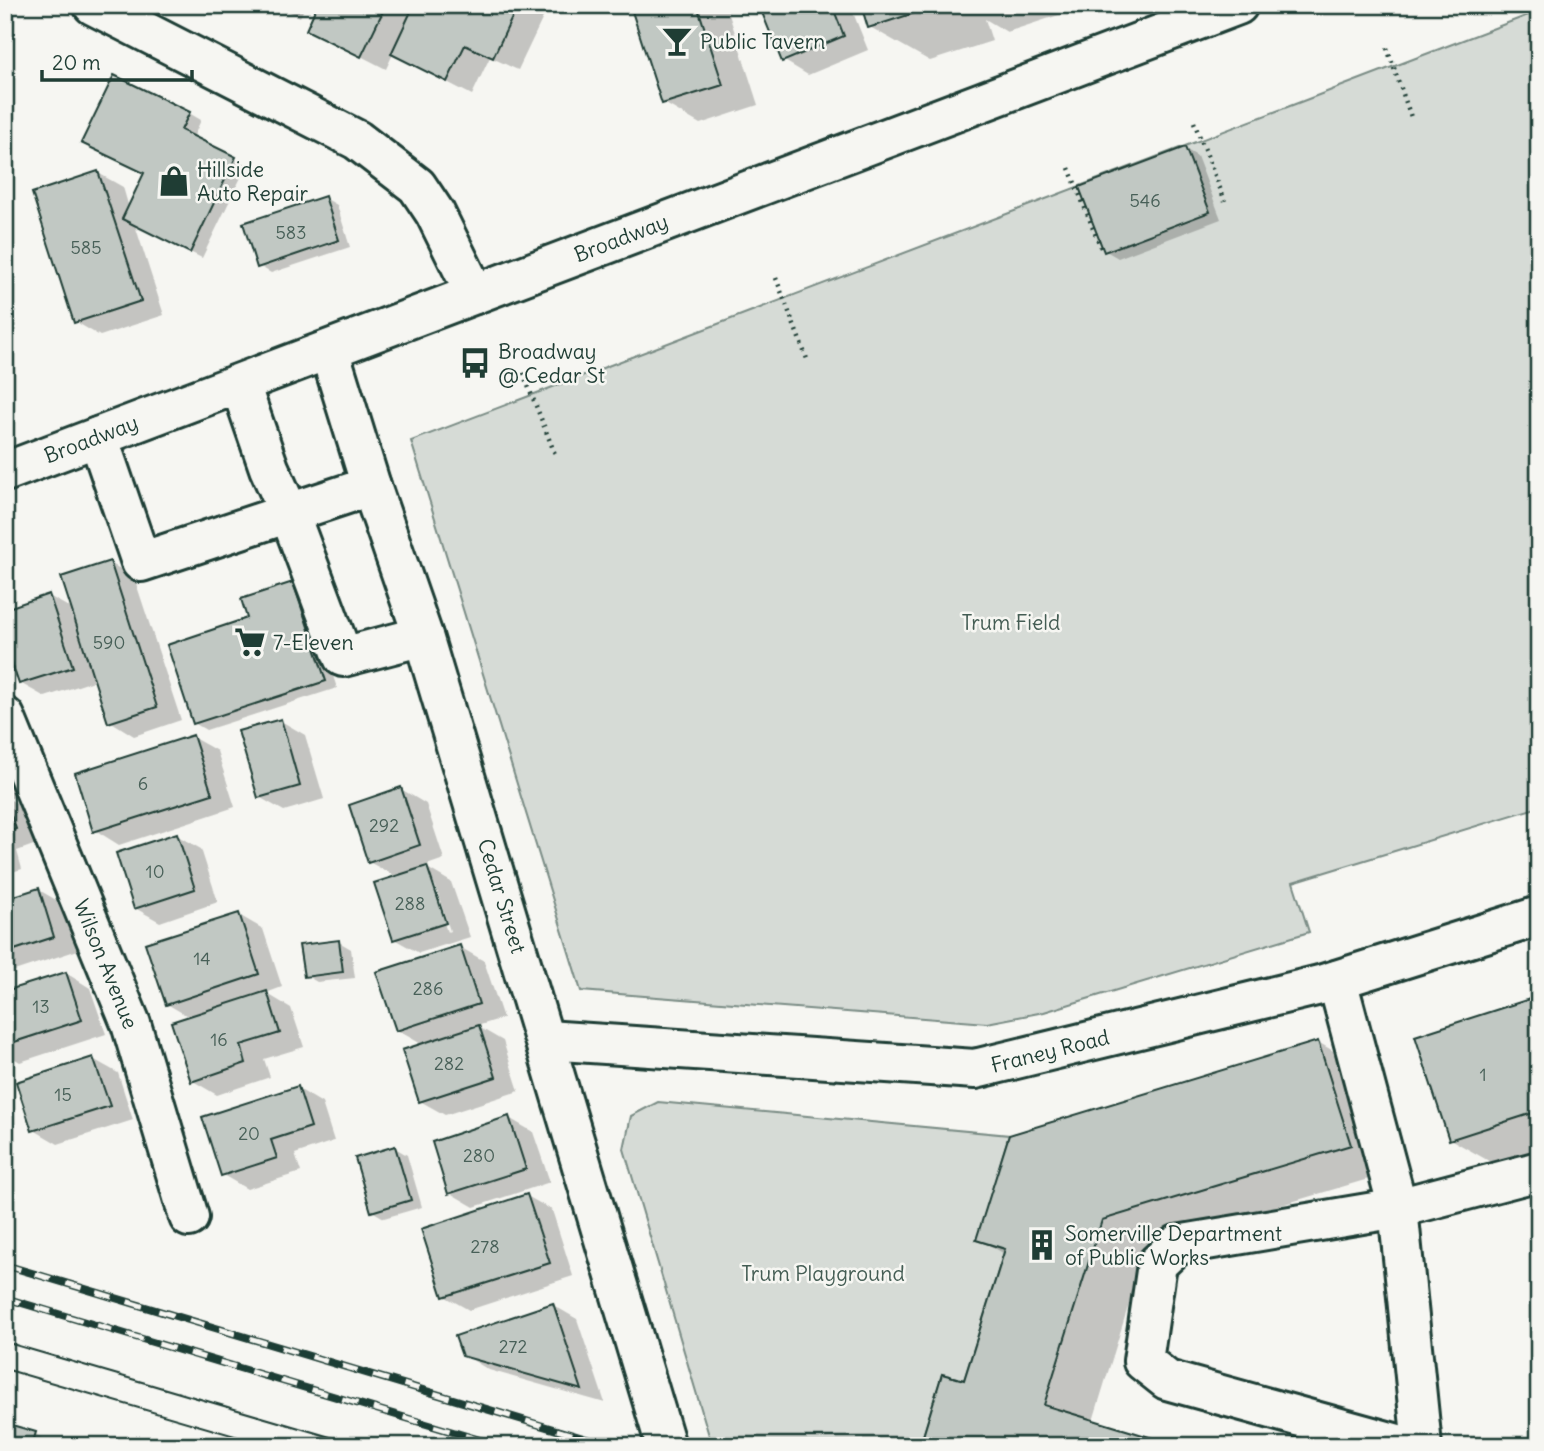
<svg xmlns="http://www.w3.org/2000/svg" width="1544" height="1451" font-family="Delius,sans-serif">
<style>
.park{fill:#d6dbd6;stroke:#7a8c85;stroke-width:2}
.shadow{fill:#0003;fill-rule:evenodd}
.building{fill:#c1c8c3;stroke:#1f3d34;stroke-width:2}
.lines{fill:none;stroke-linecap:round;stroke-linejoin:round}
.minor-casing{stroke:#1f3d34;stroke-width:44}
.major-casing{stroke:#1f3d34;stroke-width:44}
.path{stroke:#1f3d34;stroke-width:4.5;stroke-dasharray:2 5;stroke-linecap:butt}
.minor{stroke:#f6f6f2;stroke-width:38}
.major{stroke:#f6f6f2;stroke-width:38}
.tram{stroke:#1f3d34;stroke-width:2}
.rail-casing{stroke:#1f3d34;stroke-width:8}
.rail{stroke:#f6f6f2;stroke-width:5;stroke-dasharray:16;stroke-linecap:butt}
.labels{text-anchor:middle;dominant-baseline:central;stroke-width:5;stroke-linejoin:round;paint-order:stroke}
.number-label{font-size:18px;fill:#486058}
.poi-label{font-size:21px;fill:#1f3d34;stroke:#f6f6f2;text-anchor:start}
.street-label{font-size:21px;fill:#1f3d34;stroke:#f6f6f2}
.park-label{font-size:21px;fill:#445d54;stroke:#f6f6f2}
</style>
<rect width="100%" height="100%" fill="#f6f6f2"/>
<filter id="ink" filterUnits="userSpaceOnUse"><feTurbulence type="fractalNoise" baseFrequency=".0143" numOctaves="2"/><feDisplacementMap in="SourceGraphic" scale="14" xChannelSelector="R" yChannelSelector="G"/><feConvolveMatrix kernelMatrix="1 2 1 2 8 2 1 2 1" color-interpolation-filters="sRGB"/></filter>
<g filter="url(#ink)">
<g class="park">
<polygon points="1539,11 1539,807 1293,882 1309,932 1044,1012 987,1023 581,991 411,441"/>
<polygon points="658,1102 1009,1135 977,1240 1005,1249 964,1380 942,1374 920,1446 744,1446 710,1439 624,1149 631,1116"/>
</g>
<g class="shadow">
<polygon points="276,5 306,5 300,17"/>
<polygon points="319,5 549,5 518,70 490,57 472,95 393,54 386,69 308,29"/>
<polygon points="632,5 726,5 758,105 700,124 664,103"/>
<polygon points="761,5 850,5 868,50 808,75 783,60"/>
<polygon points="863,5 1066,5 1068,12 1007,32 985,19 992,41 930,61 870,27"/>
<polygon points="189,113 201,120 193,138 247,165 202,258 135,225 164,315 100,336 76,322 98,173 123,187 129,208"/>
<polygon points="1185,149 1197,156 1221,219 1118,258 1106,251"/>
<polygon points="325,198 337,205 350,247 271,273 259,266"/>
<polygon points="110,563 134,577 181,720 134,736 110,721 96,680 45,697 20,683 49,596 74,610"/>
<polygon points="293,584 305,591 337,688 206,730 194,723 249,619"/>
<polygon points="281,721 305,735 324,799 284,811 259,797"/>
<polygon points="5,733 25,793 9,799 28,810 39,843 17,851 22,869 5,874"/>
<polygon points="192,737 217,751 235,807 119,845 95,830"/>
<path d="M401 789 426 804 444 859 424 866 451 882 470 937 419 953 394 939 397 877 369 862ZM431 885H435L450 931 447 932Z"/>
<polygon points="176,835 201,849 218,902 160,922 135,908"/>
<polygon points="39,890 63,904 78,950 5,974 5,900"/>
<polygon points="239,915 263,929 282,987 266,993 291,1008 304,1047 264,1059 270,1077 217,1095 193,1081 191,1018 167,1004"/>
<polygon points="339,942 351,949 355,978 317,982 305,975"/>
<polygon points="460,947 484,961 503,1018 477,1026 503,1041 519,1091 445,1115 420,1101 423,1045 397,1030"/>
<polygon points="66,973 90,988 106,1034 20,1062 5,1053 5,993"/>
<polygon points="1539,998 1539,1151 1496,1165 1450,1139"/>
<polygon points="1318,1042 1364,1069 1395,1171 1147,1245 1093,1421 965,1382 1005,1254 978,1239"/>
<polygon points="93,1059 118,1073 133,1120 58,1144 34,1130"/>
<polygon points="297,1088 322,1103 334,1141 295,1154 301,1172 247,1189 223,1175"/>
<polygon points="509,1118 533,1132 550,1182 474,1207 450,1193"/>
<polygon points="395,1148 407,1155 422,1207 384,1218 372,1211"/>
<polygon points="527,1196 552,1210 573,1276 469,1310 444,1296"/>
<polygon points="553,1305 577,1319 605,1403 489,1370 464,1355"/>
<polygon points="35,1434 56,1446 5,1446"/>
</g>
<g class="building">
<polygon points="317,5 386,5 361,57 306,30"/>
<polygon points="414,5 518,5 493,58 465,45 447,82 391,54"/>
<polygon points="630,5 697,5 723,85 662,104"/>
<polygon points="759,5 832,5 844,36 782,62"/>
<polygon points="861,5 933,5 933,7 868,28"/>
<polygon points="114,75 190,112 181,130 236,157 190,253 122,219 144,173 81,143"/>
<polygon points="1185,147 1210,212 1104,252 1079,187"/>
<polygon points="98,171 141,301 74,323 32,193"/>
<polygon points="325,196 339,240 257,268 243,223"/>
<polygon points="110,561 157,707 108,723 61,577"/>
<polygon points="293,582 326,681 193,724 167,645 247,618 241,599"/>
<polygon points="49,594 73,667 19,684 5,643 5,609"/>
<polygon points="281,719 300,786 258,798 238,731"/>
<polygon points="193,735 212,794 93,832 75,773"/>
<polygon points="401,787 420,845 368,863 349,805"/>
<polygon points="5,799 16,829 5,833"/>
<polygon points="177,833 195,889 134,909 116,853"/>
<polygon points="427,866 446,923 393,940 374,883"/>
<polygon points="39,888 54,937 5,953 5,899"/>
<polygon points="239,913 259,974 166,1005 145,943"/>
<polygon points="339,940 343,972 304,977 299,945"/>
<polygon points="460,945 479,1004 396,1031 376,972"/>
<polygon points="66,972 82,1020 5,1045 5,991"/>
<polygon points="267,991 280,1033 241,1045 246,1063 191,1082 171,1022"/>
<polygon points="1539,996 1539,1111 1449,1140 1415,1036"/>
<polygon points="479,1025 496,1077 419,1102 402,1050"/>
<polygon points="1318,1041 1351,1145 1102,1220 1044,1405 1179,1446 920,1446 942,1374 964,1380 1005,1249 976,1240 1009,1135"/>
<polygon points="93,1057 110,1106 32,1131 16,1082"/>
<polygon points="298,1086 311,1127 271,1140 277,1158 221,1176 202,1117"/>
<polygon points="509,1116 526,1169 448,1194 432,1142"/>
<polygon points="395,1146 411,1200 371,1212 355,1158"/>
<polygon points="527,1194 550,1263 443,1297 421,1229"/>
<polygon points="553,1303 582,1390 462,1356 455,1336"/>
<polygon points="5,1423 36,1432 32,1446 5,1446"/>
</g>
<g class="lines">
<defs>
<g id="minor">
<polyline points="93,5 357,140 417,186 435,213 475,294"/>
<polyline points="329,350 371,486 423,636 666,1446"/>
<polyline points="98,437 141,562 289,513 269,468 240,384"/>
<polyline points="371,486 289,513 343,657 423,636"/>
<polyline points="5,717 131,1024 189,1217"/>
<polyline points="1337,980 1398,1208 1422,1446"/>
<polyline points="546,1040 975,1069 1320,985 1539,916"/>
<polyline points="1405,1446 1167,1380 1143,1361 1157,1264 1177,1245 1398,1208 1539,1171"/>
</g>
<polyline id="major" points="5,472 1238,5"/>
</defs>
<use href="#minor" class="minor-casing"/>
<use href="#major" class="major-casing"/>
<g class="path">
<polyline points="1387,48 1411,117"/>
<polyline points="1194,122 1225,201"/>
<polyline points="1069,168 1101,248"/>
<polyline points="776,278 807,359"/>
<polyline points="523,373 555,454"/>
</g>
<use href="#minor" class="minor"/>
<use href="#major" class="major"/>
<g class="tram">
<polyline points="5,1342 361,1446"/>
<polyline points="5,1369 269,1446"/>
</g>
<defs>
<g id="rail">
<polyline points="5,1265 610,1446"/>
<polyline points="5,1298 500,1446"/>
</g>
</defs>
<use href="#rail" class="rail-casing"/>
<use href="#rail" class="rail"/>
</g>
</g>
<defs>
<symbol id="bar-bare" viewBox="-9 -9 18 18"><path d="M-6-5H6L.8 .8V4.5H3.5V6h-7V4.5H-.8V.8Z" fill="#1f3d34" stroke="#f6f6f2" stroke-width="2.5" paint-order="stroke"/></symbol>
<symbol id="shop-bare" viewBox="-9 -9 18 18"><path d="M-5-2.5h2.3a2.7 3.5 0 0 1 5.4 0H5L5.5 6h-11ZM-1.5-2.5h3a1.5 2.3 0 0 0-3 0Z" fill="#1f3d34" stroke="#f6f6f2" stroke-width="2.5" paint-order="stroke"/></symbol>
<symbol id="bus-bare" viewBox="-9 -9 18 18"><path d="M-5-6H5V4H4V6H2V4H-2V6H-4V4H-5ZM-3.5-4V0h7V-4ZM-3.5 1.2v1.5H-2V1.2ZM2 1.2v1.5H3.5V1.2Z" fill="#1f3d34" stroke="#f6f6f2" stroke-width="2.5" paint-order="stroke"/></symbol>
<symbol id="supermarket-bare" viewBox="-9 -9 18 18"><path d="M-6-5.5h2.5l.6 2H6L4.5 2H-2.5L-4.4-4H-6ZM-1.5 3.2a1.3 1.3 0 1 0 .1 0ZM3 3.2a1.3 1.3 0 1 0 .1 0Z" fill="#1f3d34" stroke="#f6f6f2" stroke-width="2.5" paint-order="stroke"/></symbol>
<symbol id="building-bare" viewBox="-9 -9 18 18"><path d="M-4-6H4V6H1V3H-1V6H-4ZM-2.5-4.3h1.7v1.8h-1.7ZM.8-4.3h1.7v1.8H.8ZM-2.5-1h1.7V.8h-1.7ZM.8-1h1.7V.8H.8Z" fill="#1f3d34" stroke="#f6f6f2" stroke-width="2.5" paint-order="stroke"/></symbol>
</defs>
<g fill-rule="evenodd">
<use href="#bar-bare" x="655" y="19" width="44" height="44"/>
<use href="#shop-bare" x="152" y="159" width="44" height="44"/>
<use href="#bus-bare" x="453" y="341" width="44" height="44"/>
<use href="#supermarket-bare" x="228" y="620" width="44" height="44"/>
<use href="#building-bare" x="1020" y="1223" width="44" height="44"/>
</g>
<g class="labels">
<g class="number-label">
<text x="1145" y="200">546</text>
<text x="291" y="232">583</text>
<text x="86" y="247">585</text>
<text x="109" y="642">590</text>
<text x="143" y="783">6</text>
<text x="384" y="825">292</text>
<text x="155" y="871">10</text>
<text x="410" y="903">288</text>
<text x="202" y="958">14</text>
<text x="428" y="988">286</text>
<text x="41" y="1006">13</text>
<text x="219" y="1039">16</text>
<text x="449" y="1063">282</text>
<text x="1483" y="1074">1</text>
<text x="63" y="1094">15</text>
<text x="249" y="1133">20</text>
<text x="479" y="1155">280</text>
<text x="485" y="1246">278</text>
<text x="513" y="1346">272</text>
</g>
<g class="poi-label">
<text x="700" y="41">Public Tavern</text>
<text x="197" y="169">Hillside<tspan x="197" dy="24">Auto Repair</tspan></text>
<text x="498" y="351">Broadway<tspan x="498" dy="24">@ Cedar St</tspan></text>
<text x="273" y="642">7-Eleven</text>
<text x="1065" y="1233">Somerville Department<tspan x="1065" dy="24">of Public Works</tspan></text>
</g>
<g class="street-label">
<text transform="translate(621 238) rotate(-21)">Broadway</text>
<text transform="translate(91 439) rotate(-21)">Broadway</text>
<text transform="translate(502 896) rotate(73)">Cedar Street</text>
<text transform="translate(106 964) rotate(68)">Wilson Avenue</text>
<text transform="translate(1050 1051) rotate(-14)">Franey Road</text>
</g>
<g class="park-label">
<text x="1011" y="622">Trum Field</text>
<text x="823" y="1273">Trum Playground</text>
</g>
</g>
<rect width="1544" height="1451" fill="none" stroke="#f6f6f2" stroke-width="28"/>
<rect x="14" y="14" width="1516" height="1423" fill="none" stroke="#1f3d34" stroke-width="2.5" filter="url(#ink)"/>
<path d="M42 70v10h150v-10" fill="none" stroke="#1f3d34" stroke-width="3.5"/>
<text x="52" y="70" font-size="21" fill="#1f3d34" stroke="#f6f6f2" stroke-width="5" paint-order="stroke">20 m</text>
</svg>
